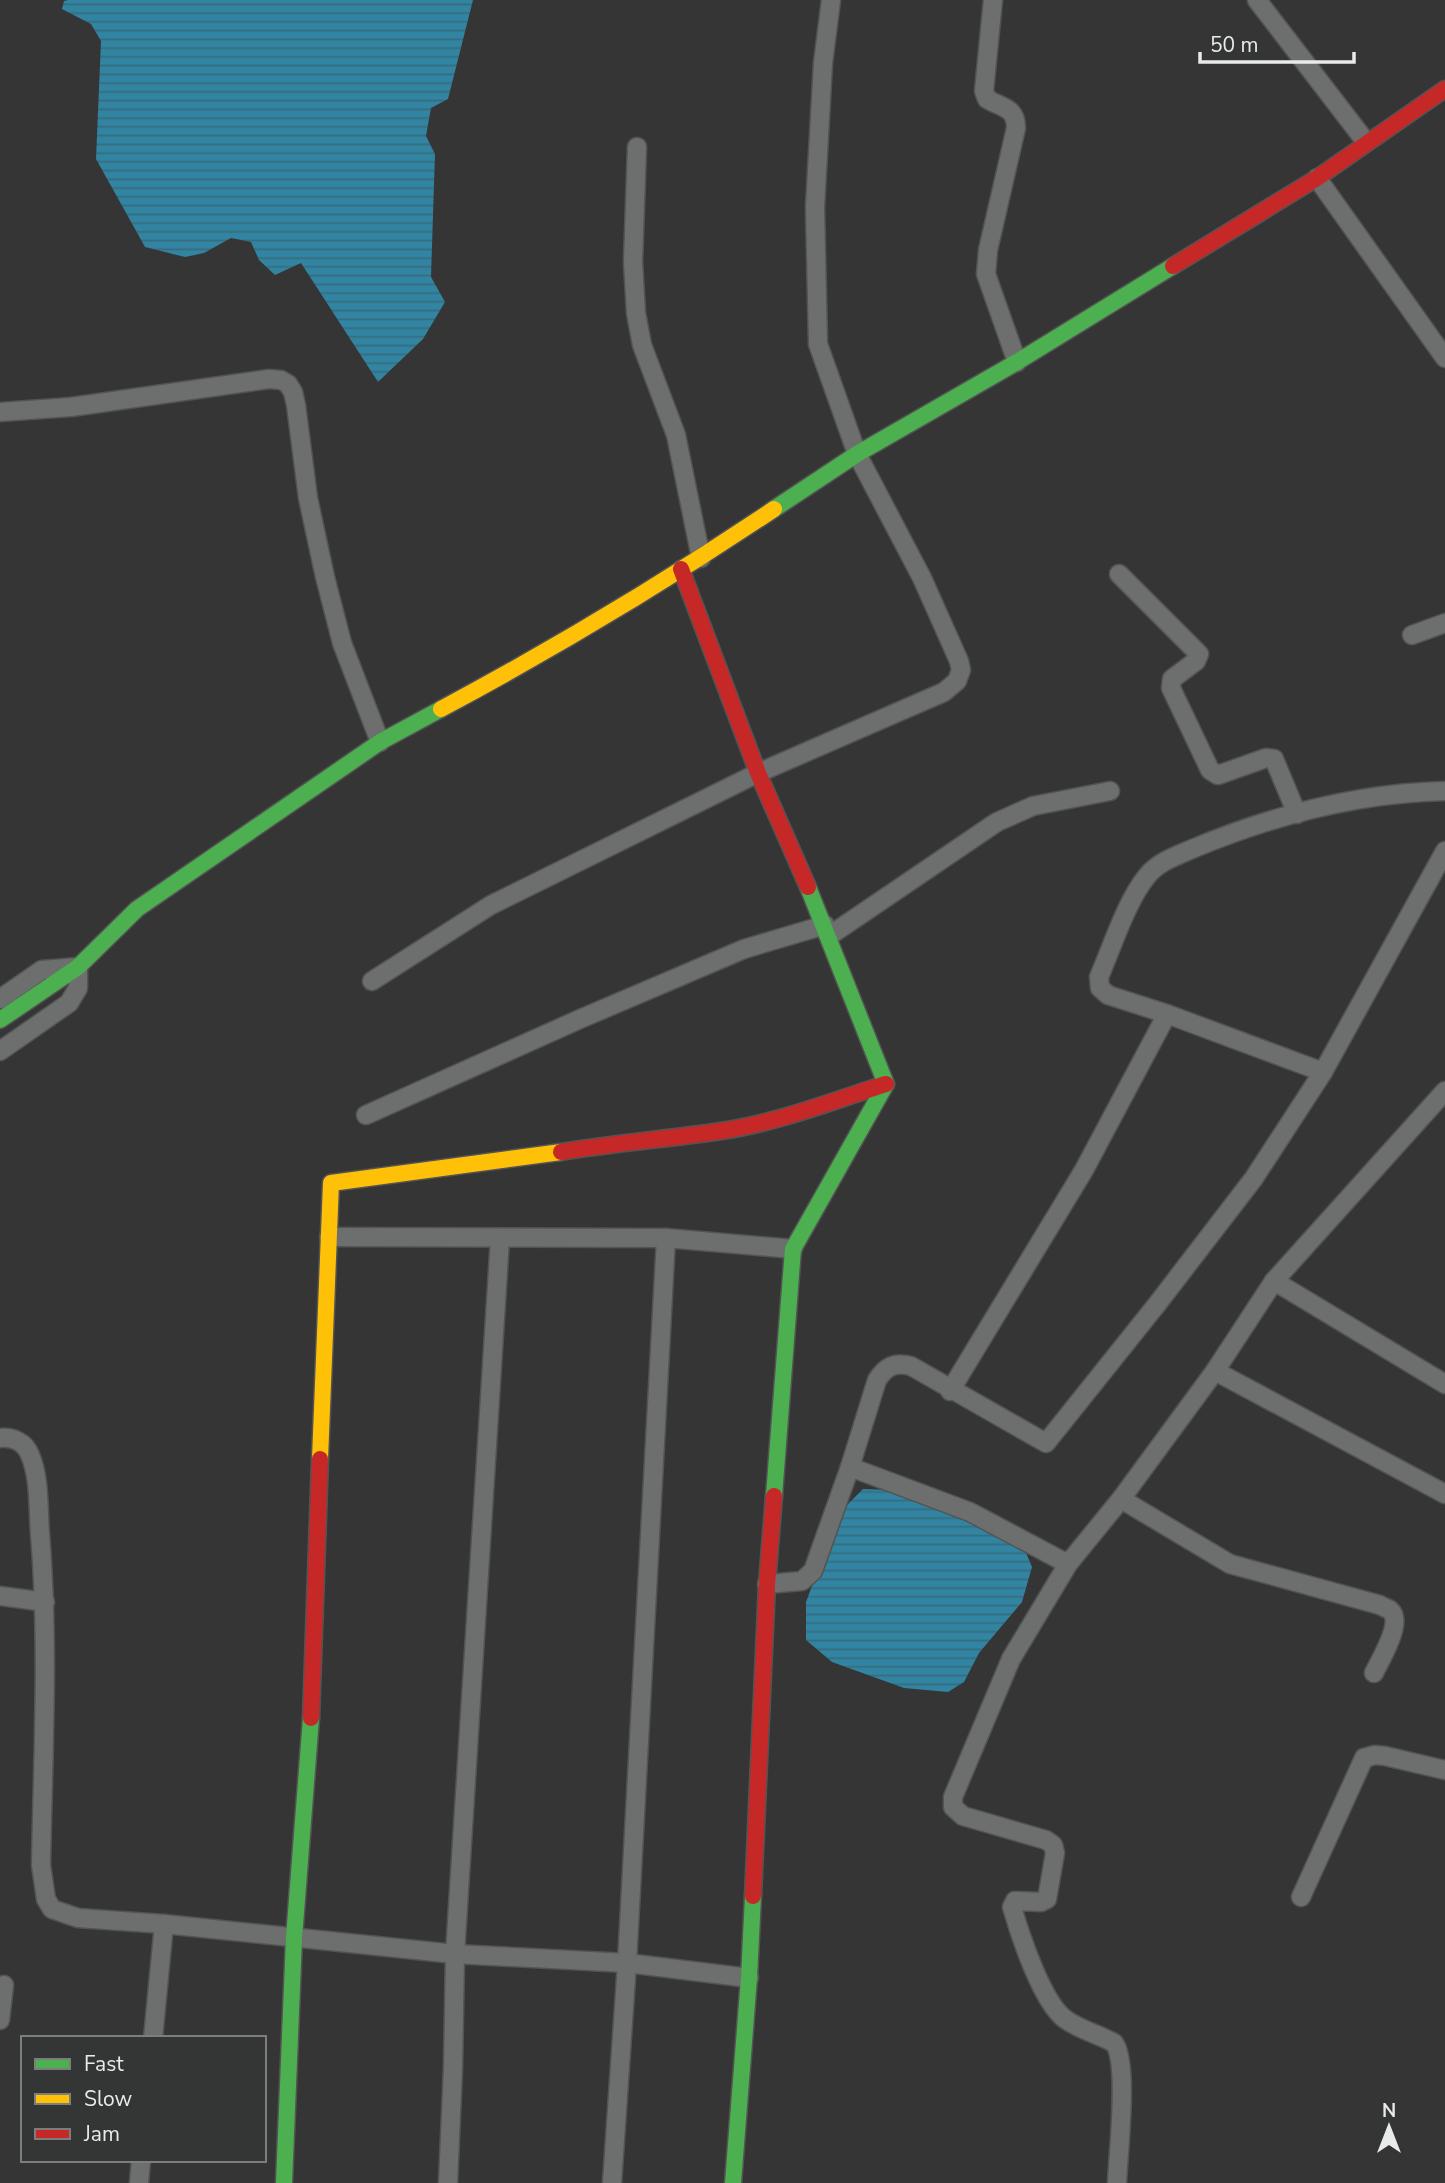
<svg xmlns="http://www.w3.org/2000/svg" width="1445" height="2183" font-family="'Nunito Sans',sans-serif">
<style>
.water{fill:url(#water-rules)}
.lines{fill:none;stroke-linecap:round;stroke-linejoin:round}
.street-casing{stroke:#525352;stroke-width:21}
.fast-casing{stroke:#525352;stroke-width:19}
.slow-casing{stroke:#525352;stroke-width:19}
.jam-casing{stroke:#525352;stroke-width:19}
.street{stroke:#6d6f6e;stroke-width:18}
.fast{stroke:#4caf50;stroke-width:16}
.slow{stroke:#ffc107;stroke-width:16}
.jam{stroke:#c62828;stroke-width:16}
</style>
<defs>
<pattern id="water-rules" width="6" height="5" patternUnits="userSpaceOnUse" patternTransform="scale(1.75)"><rect width="6" height="5" fill="#3184a2"/><path d="M0 2.5h6" fill="none" stroke="#396b7d"/></pattern>
</defs>
<rect width="100%" height="100%" fill="#343534"/>
<g class="water">
<polygon points="68,0 473,0 448,99 431,108 426,136 435,154 431,277 445,302 423,339 378,382 301,263 275,275 259,260 251,242 231,238 204,253 185,257 145,247 96,159 101,41 91,24 62,9 64,1"/>
<polygon points="863,1489 891,1490 926,1501 989,1529 1024,1548 1032,1567 1022,1602 979,1653 964,1682 948,1692 904,1688 832,1662 806,1640 806,1602 835,1524 847,1505"/>
</g>
<g class="lines">
<defs>
<g id="street">
<path d="M993 0 984 91 987 99C1002 108 1016 107 1016 128L988 250 986 274 1017 362"/>
<polyline points="1257,0 1366,142"/>
<polyline points="637,147 633,262 636,313 642,345 676,435 701,558"/>
<polyline points="1317,178 1445,358"/>
<polyline points="0,412 71,407 269,379 281,380 288,384 293,392 296,405 308,498 325,577 342,643 380,742"/>
<polyline points="1119,574 1199,654 1196,661 1172,679 1171,688 1210,770 1218,775 1266,758 1274,759 1297,814"/>
<polyline points="1412,635 1445,623"/>
<polyline points="829,936 997,822 1033,806 1110,791"/>
<polyline points="372,981 491,905 758,773 944,692 957,681 961,670 959,661 922,578 857,454 818,344 815,207 823,63 831,0"/>
<polyline points="0,999 42,970 78,967 78,988 69,1003 0,1051"/>
<path d="M1323 1072 1167 1014 1108 995 1100 988 1099 977C1112 947 1127 900 1147 876 1158 862 1176 856 1192 849 1271 816 1359 793 1445 791"/>
<polyline points="366,1115 580,1019 744,949 825,925"/>
<polyline points="329,1237 666,1238 793,1249"/>
<polyline points="1274,1281 1445,1384"/>
<polyline points="1215,1371 1445,1494"/>
<polyline points="950,1391 1084,1170 1167,1014"/>
<path d="M0 1438C13 1437 25 1442 30 1455 40 1478 38 1509 40 1534 49 1644 43 1755 41 1865L46 1899 52 1909 78 1918 164 1924 455 1954 627 1963 749 1978"/>
<polyline points="850,1467 970,1512 1068,1564"/>
<path d="M1121 1499 1230 1564 1380 1605C1383 1607 1387 1608 1390 1610 1404 1622 1380 1660 1374 1673"/>
<path d="M767 1584 802 1581 813 1571 850 1467 877 1380C886 1366 895 1362 911 1366L1046 1443 1158 1303 1254 1178 1323 1072 1445 851"/>
<polyline points="0,1596 45,1602"/>
<polyline points="1301,1897 1364,1758 1375,1755 1385,1756 1445,1770"/>
<polyline points="0,2020 4,1985"/>
<polyline points="153,2038 164,1924"/>
<polyline points="139,2183 141,2160"/>
<polyline points="448,2183 453,2068 455,1954 500,1238"/>
<polyline points="612,2183 627,1963 666,1238"/>
<path d="M1117 2183C1118 2155 1129 2062 1114 2043 1098 2034 1080 2030 1065 2019 1042 2002 1020 1935 1012 1907L1015 1901 1041 1902 1047 1899 1055 1853 1053 1845 1046 1840 963 1816 953 1807V1797L1011 1659 1068 1564 1121 1499 1215 1371 1274 1281 1445 1091"/>
</g>
<g id="fast">
<polyline points="774,509 857,454 1017,362 1173,266"/>
<polyline points="0,1020 78,967 137,909 380,742 441,709"/>
<polyline points="774,1496 793,1249 886,1084 808,887"/>
<polyline points="284,2183 294,1938 311,1718"/>
<polyline points="733,2183 749,1978 753,1896"/>
</g>
<g id="slow">
<path d="M441 709C555 648 667 581 774 509"/>
<polyline points="320,1459 331,1183 561,1152"/>
</g>
<g id="jam">
<polyline points="1173,266 1317,178 1445,89"/>
<polyline points="681,569 758,773 808,887"/>
<path d="M561 1152C614 1143 668 1139 721 1131 777 1123 832 1101 886 1084"/>
<polyline points="311,1718 320,1459"/>
<polyline points="753,1896 767,1584 774,1496"/>
</g>
</defs>
<use href="#street" class="street-casing"/>
<use href="#fast" class="fast-casing"/>
<use href="#slow" class="slow-casing"/>
<use href="#jam" class="jam-casing"/>
<use href="#street" class="street"/>
<use href="#fast" class="fast"/>
<use href="#slow" class="slow"/>
<use href="#jam" class="jam"/>
</g>
<rect x="21" y="2036" width="245" height="126" fill="#333634" stroke="#7c7e7d" stroke-width="2"/>
<rect x="35" y="2059" width="35" height="10" fill="#4caf50" stroke="#7c7e7d" stroke-width="2"/>
<text x="84" y="2071" font-size="21" fill="#e9ebea">Fast</text>
<rect x="35" y="2094" width="35" height="10" fill="#ffc107" stroke="#7c7e7d" stroke-width="2"/>
<text x="84" y="2106" font-size="21" fill="#e9ebea">Slow</text>
<rect x="35" y="2129" width="35" height="10" fill="#c62828" stroke="#7c7e7d" stroke-width="2"/>
<text x="84" y="2141" font-size="21" fill="#e9ebea">Jam</text>
<g transform="translate(1389 2127)" stroke="#333634" stroke-width="5" paint-order="stroke">
<path d="M0-5L12 26L0 18L-12 26Z" fill="#e9ebea"/>
<text y="-10" font-size="19" font-weight="bold" text-anchor="middle" fill="#e9ebea">N</text>
</g>
<path d="M1200 52v10h154v-10" fill="none" stroke="#e9ebea" stroke-width="3.5"/>
<text x="1210" y="52" font-size="21" fill="#e9ebea" stroke="#333634" stroke-width="5" paint-order="stroke">50 m</text>
</svg>
